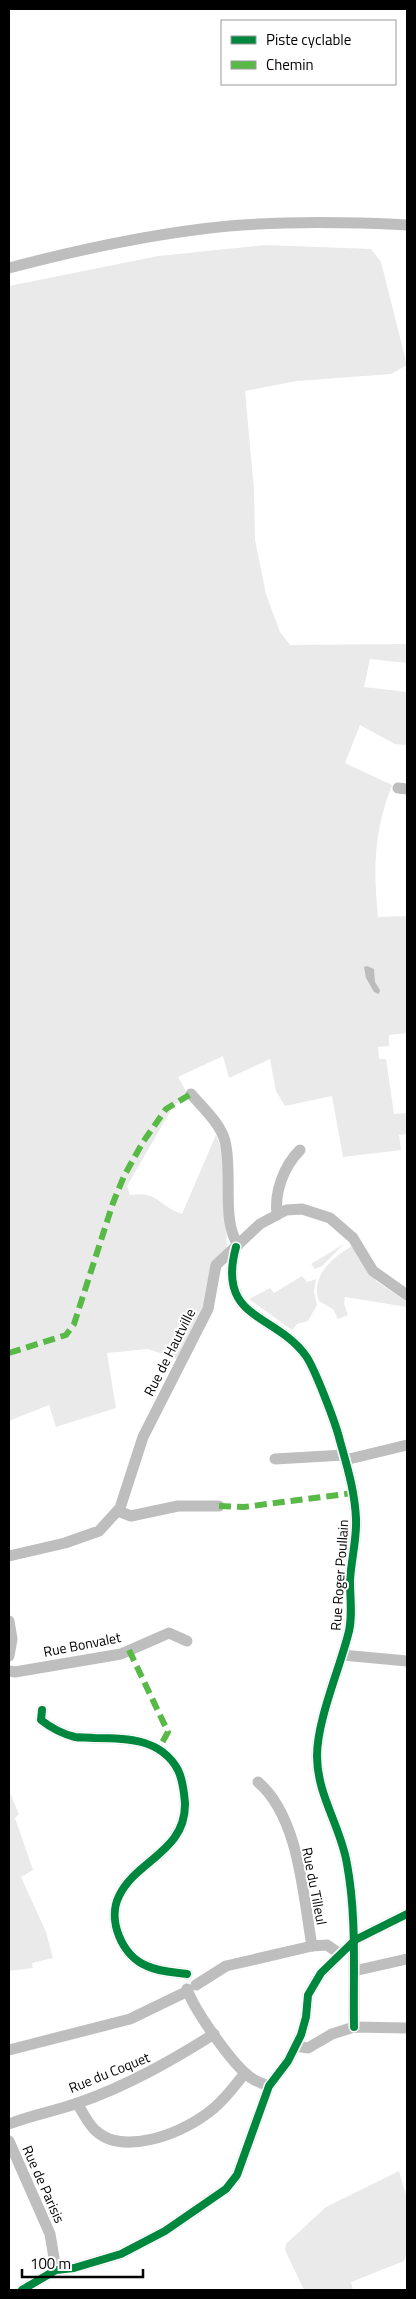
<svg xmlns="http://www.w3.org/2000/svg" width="416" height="2299" font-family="'Titillium Web',sans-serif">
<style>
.green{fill:#eaeaea}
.water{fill:#bcbcbc}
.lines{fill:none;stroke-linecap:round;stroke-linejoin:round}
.minor{stroke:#bebebe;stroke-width:11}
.quiet{stroke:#58b947;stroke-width:6;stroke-dasharray:12 6;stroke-linecap:butt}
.cycleway-casing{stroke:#fff;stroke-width:11}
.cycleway{stroke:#00873e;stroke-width:8}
.labels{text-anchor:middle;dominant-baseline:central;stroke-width:4;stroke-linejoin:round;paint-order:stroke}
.street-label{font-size:14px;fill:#000;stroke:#fff}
</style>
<rect width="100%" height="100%" fill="#fff"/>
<g class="green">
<path d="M265 245 371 249 381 262 407 365 391 374 297 381 245 391 254 490 255 540 266 594 280 632 290 645 407 644V663L370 659 364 687 407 692V745L395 744 360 725 345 763 392 785C374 832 373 866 378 917L407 916V1033L389 1035V1046L378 1047 379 1059H386L394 1114 407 1113V1134L399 1135 401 1150 343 1157 332 1096 285 1106 276 1091 270 1059 229 1078 223 1056 178 1077 187 1093 171 1110 127 1186 130 1195C159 1191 158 1206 182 1214L216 1135 223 1153 227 1251 180 1360 148 1349 107 1353 116 1408 56 1427 49 1405 9 1421V286L158 256Z"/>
<polygon points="344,1244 322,1266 315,1269 311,1264"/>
<path d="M352 1246 376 1281 407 1302V1307L345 1297 344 1304 348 1315 338 1319 333 1309 319 1301C310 1276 333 1257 352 1246Z"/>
<polygon points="302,1276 307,1282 316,1279 314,1292 317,1305 308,1321 297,1324 292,1330 249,1299 270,1288 274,1293"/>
<polygon points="9,1791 19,1814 15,1818 33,1870 21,1877 46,1932 53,1958 32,1963 33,1968 9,1971"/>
<polygon points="399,2171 407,2198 407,2253 404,2261 351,2282 353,2290 304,2290 285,2250 286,2244 326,2207"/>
</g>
<polygon class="water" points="367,966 374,969 375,982 380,990 379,994 374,992 366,978 364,967"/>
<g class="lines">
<g class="minor">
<path d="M9 268C81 249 155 233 229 226 288 221 348 222 407 225"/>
<polyline points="398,788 407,789"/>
<path d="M191 1094C203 1108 220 1123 225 1141 233 1173 221 1219 238 1245"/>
<path d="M277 1215C274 1192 284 1166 300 1150"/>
<path d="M236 1247C216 1320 275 1313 306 1356 315 1369 336 1424 340 1441 347 1466 355 1492 356 1519 357 1539 351 1560 350 1581 350 1598 353 1619 348 1635 339 1670 317 1721 317 1756 317 1795 341 1827 347 1864 357 1918 353 1972 354 2027"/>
<polyline points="275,1459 344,1455"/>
<polyline points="345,1460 407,1445"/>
<polyline points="118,1511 131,1516 178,1506 219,1506"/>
<polyline points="9,1556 65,1543 99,1531 120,1508 143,1437 208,1309 216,1265 260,1224 286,1210 302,1209 330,1218 353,1238 373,1271 407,1295"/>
<polyline points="9,1621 12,1639 9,1656"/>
<polyline points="342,1655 407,1661"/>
<polyline points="9,1671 15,1672 121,1654 169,1633 187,1641"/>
<path d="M42 1710 41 1720C51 1728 63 1734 75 1737 81 1738 88 1737 94 1738 125 1738 161 1738 178 1770 183 1780 184 1792 185 1803 186 1852 136 1860 119 1896 107 1920 122 1956 147 1966 160 1972 174 1972 187 1974"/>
<path d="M258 1782C299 1817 303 1895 312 1946"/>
<polyline points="354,1971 407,1959"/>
<polyline points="196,1985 226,1966 312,1946 327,1945 340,1954"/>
<path d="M187 1989C194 2010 228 2057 245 2073 252 2080 260 2083 269 2086"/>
<polyline points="296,2046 308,2048 332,2034 354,2027 407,2028"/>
<polyline points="9,2050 130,2019 188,1991"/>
<path d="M77 2103C82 2111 87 2122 94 2129 121 2157 179 2134 205 2115 221 2104 233 2088 245 2073"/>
<path d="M9 2124C32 2115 55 2111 78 2103 127 2086 171 2061 214 2034"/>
<polyline points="9,2141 50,2234 56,2270"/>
<polyline points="22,2290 56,2270 74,2268 121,2254 165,2231 226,2189 237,2175 269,2086 288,2061 301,2035 306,2017 308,1995 321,1973 355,1940 407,1914"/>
</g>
<g class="quiet">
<polyline points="9,1353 66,1335 74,1324 113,1203 124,1176 143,1142 166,1109 191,1094"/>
<polyline points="219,1506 244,1507 353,1493"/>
<polyline points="129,1650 168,1732 158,1750"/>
</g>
<defs>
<g id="cycleway">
<path d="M236 1247C216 1320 275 1313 306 1356 315 1369 336 1424 340 1441 347 1466 355 1492 356 1519 357 1539 351 1560 350 1581 350 1598 353 1619 348 1635 339 1670 317 1721 317 1756 317 1795 341 1827 347 1864 357 1918 353 1972 354 2027"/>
<path d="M42 1710 41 1720C51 1728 63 1734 75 1737 81 1738 88 1737 94 1738 125 1738 161 1738 178 1770 183 1780 184 1792 185 1803 186 1852 136 1860 119 1896 107 1920 122 1956 147 1966 160 1972 174 1972 187 1974"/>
<polyline points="22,2290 56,2270 74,2268 121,2254 165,2231 226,2189 237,2175 269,2086 288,2061 301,2035 306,2017 308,1995 321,1973 355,1940 407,1914"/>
</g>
</defs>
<use href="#cycleway" class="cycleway-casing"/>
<use href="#cycleway" class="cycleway"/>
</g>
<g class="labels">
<g class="street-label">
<text transform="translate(169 1352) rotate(-63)">Rue de Hautville</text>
<text transform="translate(339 1575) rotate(-86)">Rue Roger Poullain</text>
<text transform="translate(82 1644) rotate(-11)">Rue Bonvalet</text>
<text transform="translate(315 1886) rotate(79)">Rue du Tilleul</text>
<text transform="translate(109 2072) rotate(-22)">Rue du Coquet</text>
<text transform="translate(44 2184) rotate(66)">Rue de Parisis</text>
</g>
</g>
<rect width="416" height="2299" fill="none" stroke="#000000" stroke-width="20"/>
<rect x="221" y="20" width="175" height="65" fill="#ffffff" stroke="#999999"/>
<rect x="231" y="36" width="25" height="8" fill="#00873e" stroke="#999999"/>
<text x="266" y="45" font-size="15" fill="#000000">Piste cyclable</text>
<rect x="231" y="61" width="25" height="8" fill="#58b947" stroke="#999999"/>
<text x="266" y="70" font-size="15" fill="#000000">Chemin</text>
<path d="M22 2269v8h121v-8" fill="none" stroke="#000000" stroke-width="2.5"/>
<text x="30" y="2269" font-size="15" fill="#000000" stroke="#ffffff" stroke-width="4" paint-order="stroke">100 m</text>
</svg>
